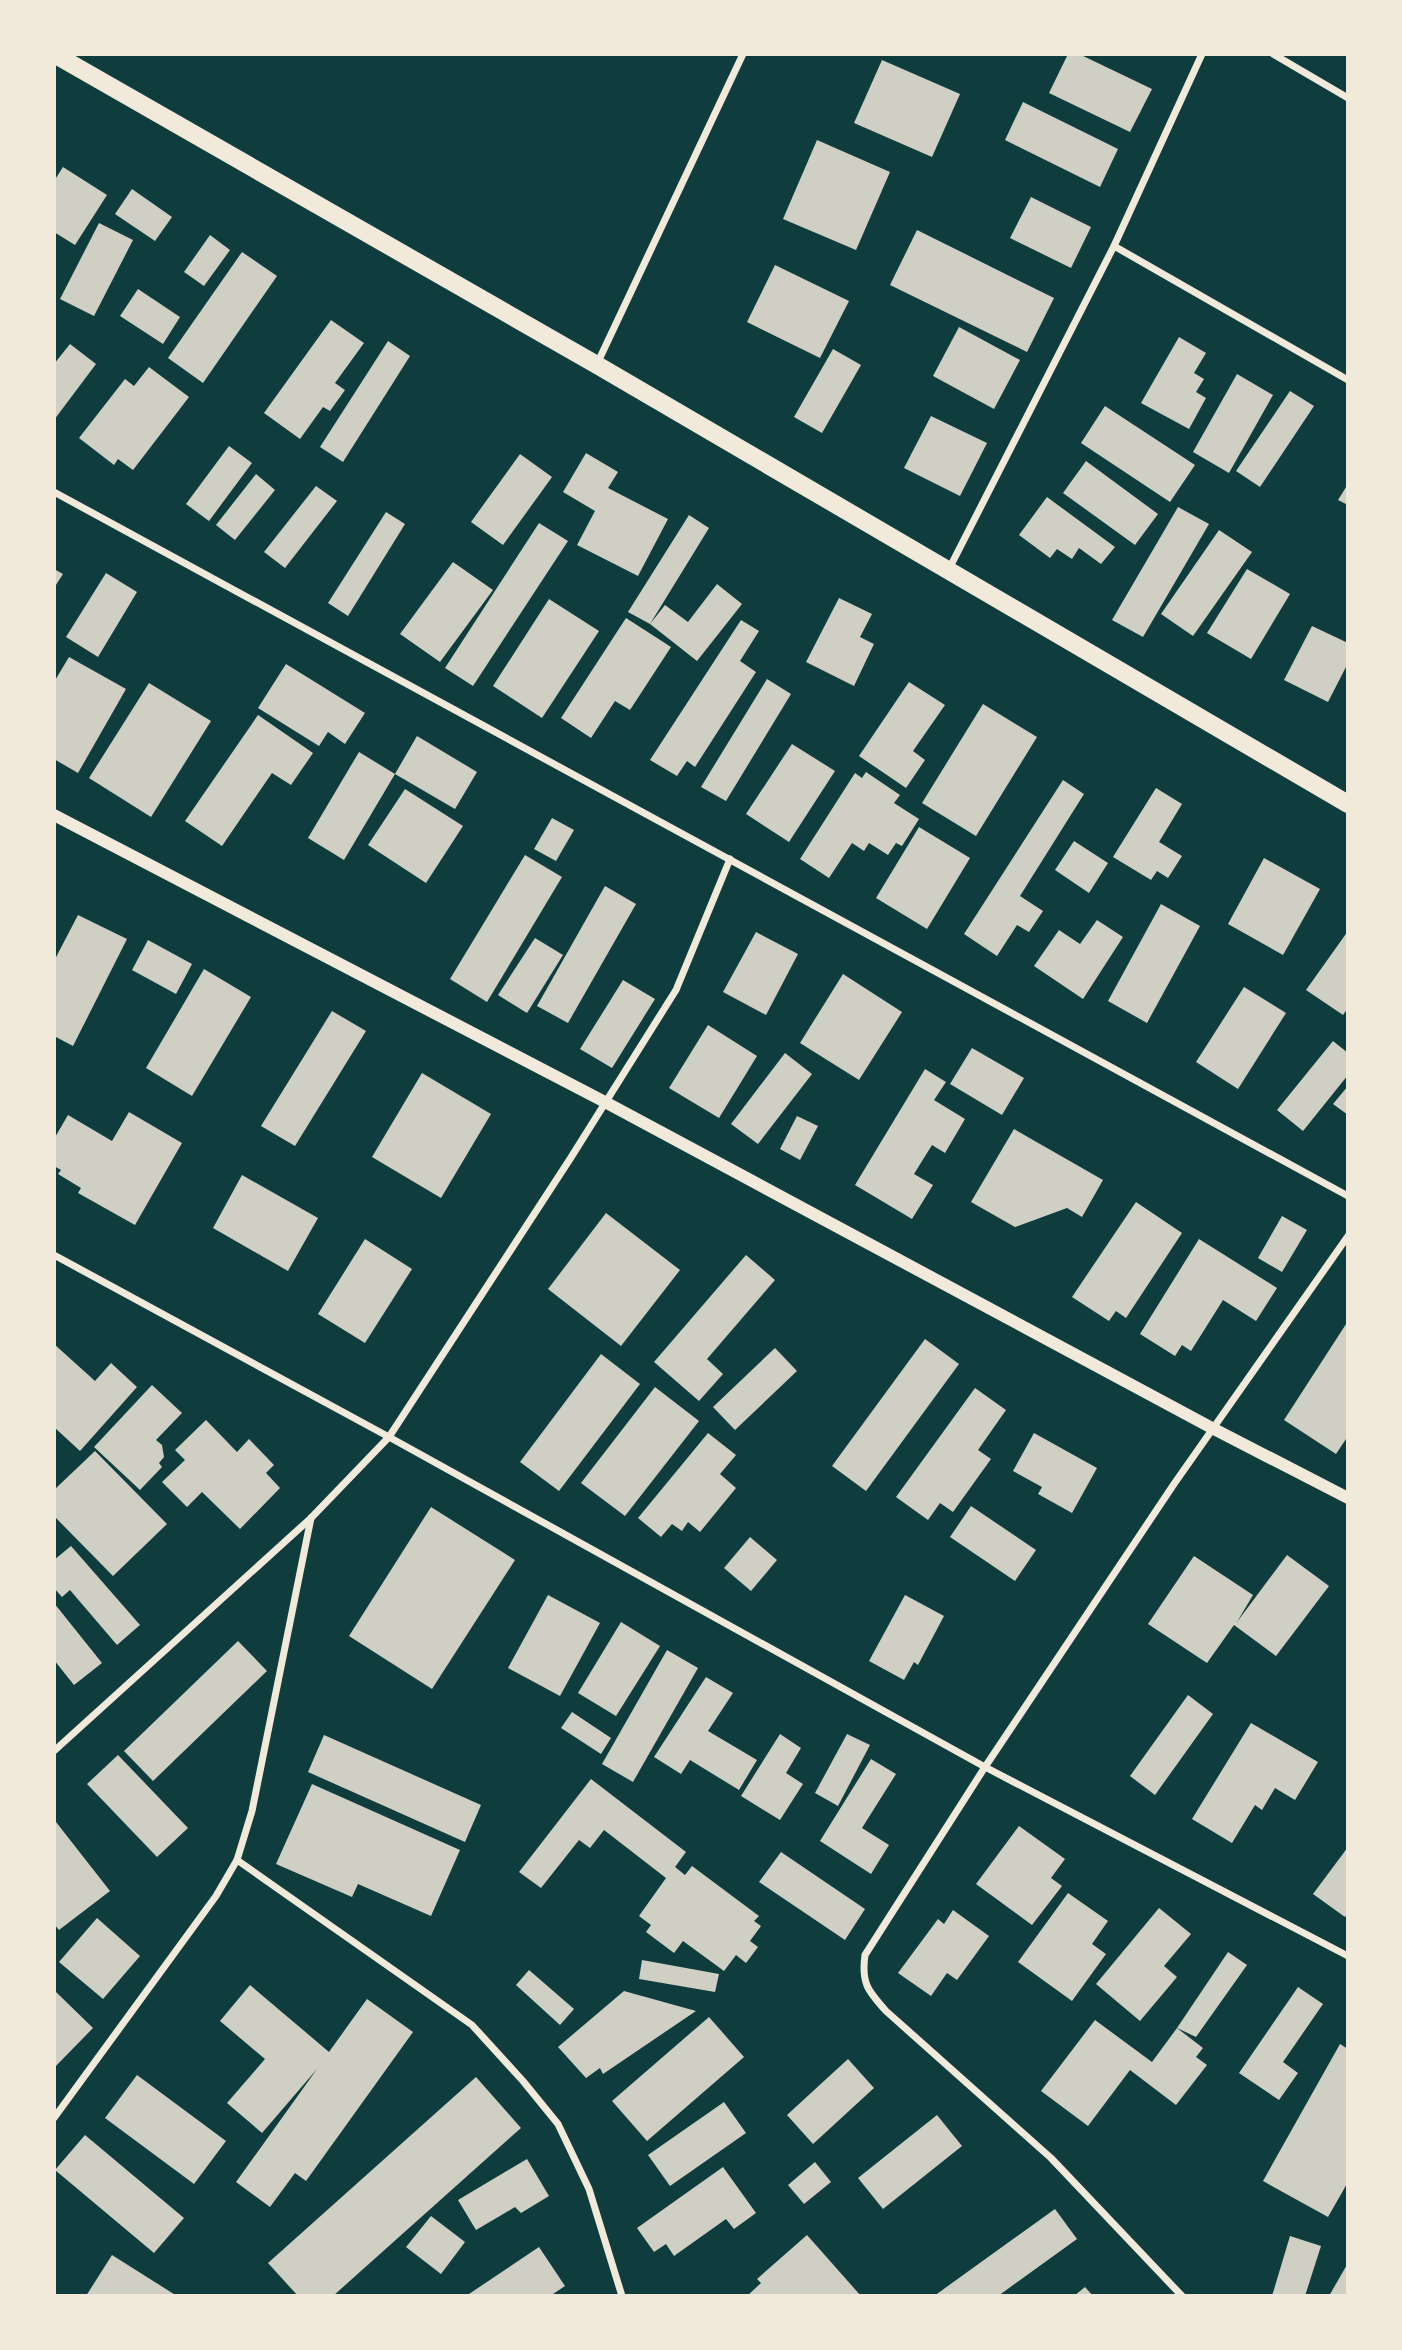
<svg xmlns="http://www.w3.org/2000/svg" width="1402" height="2350" font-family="Karla,sans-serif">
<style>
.building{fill:#cfcfc3}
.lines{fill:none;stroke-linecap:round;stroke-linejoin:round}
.minor{stroke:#f1e9da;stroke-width:7}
.tertiary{stroke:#f1e9da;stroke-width:12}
.primary{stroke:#f1e9da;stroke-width:18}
</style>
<rect width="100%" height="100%" fill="#0f3d3e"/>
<g class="building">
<polygon points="1068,54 1079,54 1152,89 1130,132 1049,93"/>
<polygon points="882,60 960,94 932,157 854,123"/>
<polygon points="1023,102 1118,149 1100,187 1005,140"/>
<polygon points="817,140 890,172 856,250 783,219"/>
<polygon points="63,167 107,195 75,245 54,232 54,181"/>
<polygon points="132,189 172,217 155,241 115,214"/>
<polygon points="1031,197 1091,227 1071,268 1010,238"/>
<polygon points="99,223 133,240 94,316 60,299"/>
<polygon points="917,230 1054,298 1027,352 890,285"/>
<polygon points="210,235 230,250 204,286 184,272"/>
<polygon points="242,252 277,276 203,383 168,358"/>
<polygon points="775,265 849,301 820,358 747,322"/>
<polygon points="138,289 180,317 163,344 120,316"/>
<polygon points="331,320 364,343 335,383 345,390 330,411 323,407 300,439 264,413"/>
<polygon points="959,327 1020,360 994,409 933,376"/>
<polygon points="1179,337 1206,353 1194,373 1204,379 1196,392 1206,398 1189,429 1141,403"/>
<polygon points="388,341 410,356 343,462 320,447"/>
<polygon points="70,344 96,364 54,420 54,364"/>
<polygon points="833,349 861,365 822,433 794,417"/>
<polygon points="149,367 189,397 133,470 118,459 114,465 79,438 125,379 134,386"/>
<polygon points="1237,374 1273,395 1229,473 1193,452"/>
<polygon points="1290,391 1314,406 1260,487 1236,471"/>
<polygon points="1105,406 1195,465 1170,502 1081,443"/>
<polygon points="931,416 987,443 960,496 904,468"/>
<polygon points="229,446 252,463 209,521 186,504"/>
<polygon points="586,453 618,472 608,488 668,519 638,576 577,545 595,511 563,492"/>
<polygon points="520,454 552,477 503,545 471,522"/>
<polygon points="1086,461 1158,514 1135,545 1063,493"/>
<polygon points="256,474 275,490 235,540 216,525"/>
<polygon points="1348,484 1348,505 1338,500"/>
<polygon points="316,486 337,501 285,568 264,552"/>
<polygon points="1047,497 1115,547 1101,564 1079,548 1072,559 1057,549 1050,558 1019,535"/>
<polygon points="1178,507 1209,524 1143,637 1112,620"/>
<polygon points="386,512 405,524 348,616 328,603"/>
<polygon points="689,515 709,528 650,624 665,605 688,622 717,584 742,604 697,661 650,624 628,612"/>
<polygon points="539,523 568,541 473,686 445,668"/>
<polygon points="1219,530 1252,552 1193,636 1161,614"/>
<polygon points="453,562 493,590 440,662 400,634"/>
<polygon points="54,569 63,574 54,588"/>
<polygon points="1247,569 1290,594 1251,659 1207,633"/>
<polygon points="106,573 137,592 98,657 66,637"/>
<polygon points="839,598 872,614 860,637 874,644 854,686 806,662"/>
<polygon points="549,599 599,631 542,718 493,686"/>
<polygon points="626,618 671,647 630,710 615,701 591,738 561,718"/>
<polygon points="741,620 759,631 740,661 756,672 695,767 687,761 677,776 650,760"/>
<polygon points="1312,626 1348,643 1348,663 1328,702 1284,680"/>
<polygon points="69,657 126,689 78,773 54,759 54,682"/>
<polygon points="286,664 365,713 345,744 328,732 319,746 258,708"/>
<polygon points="767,679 791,694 726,801 701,787"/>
<polygon points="909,682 945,705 913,751 925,760 906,788 859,756"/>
<polygon points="149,683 211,721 151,817 89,778"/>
<polygon points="983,704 1037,737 976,836 922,803"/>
<polygon points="258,715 313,753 291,785 272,773 222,846 185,821"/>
<polygon points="417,736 477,772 455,809 395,774"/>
<polygon points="792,744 835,771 789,842 746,814"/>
<polygon points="359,752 395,774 344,860 308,838"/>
<polygon points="866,772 900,795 894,803 919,819 902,846 896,843 888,855 869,843 864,851 852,843 829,878 800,859 855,773 862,778"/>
<polygon points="1063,780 1084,794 1020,896 1043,911 1029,932 1017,925 997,956 964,934"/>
<polygon points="1156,788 1182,804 1159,842 1182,856 1168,878 1157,871 1151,880 1113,857"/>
<polygon points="405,789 463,826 426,883 368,845"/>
<polygon points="552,818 574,830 556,861 534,849"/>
<polygon points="919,827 970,858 927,929 876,898"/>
<polygon points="1074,841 1108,863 1089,893 1055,870"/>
<polygon points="525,855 562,877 487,1002 450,979"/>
<polygon points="1264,858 1320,889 1283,955 1228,924"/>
<polygon points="605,886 636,904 568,1023 537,1006"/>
<polygon points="1161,904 1200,926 1147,1023 1108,1001"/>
<polygon points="78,915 127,939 73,1046 54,1036 54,961"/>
<polygon points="1097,920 1123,937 1083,999 1034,966 1059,930 1080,944"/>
<polygon points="1348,931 1348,1008 1343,1015 1306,990"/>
<polygon points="756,932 798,954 766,1015 723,992"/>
<polygon points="535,938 563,955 527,1013 498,995"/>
<polygon points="148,940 192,964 176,994 132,970"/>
<polygon points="204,969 251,997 192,1096 146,1068"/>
<polygon points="843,974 902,1012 859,1080 800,1043"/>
<polygon points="623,980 655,999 612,1068 580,1049"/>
<polygon points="1244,987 1286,1013 1238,1089 1196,1062"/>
<polygon points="332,1011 366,1031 295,1146 261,1126"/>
<polygon points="708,1025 757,1056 719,1118 669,1088"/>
<polygon points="1333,1041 1348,1053 1348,1075 1303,1131 1277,1110"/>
<polygon points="972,1048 1024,1078 1002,1115 950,1084"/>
<polygon points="785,1053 812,1074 758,1144 731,1124"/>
<polygon points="925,1069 946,1082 934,1100 965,1119 945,1153 932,1145 914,1174 933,1185 912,1219 855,1185"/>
<polygon points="422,1073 491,1114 441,1198 372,1157"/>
<polygon points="1348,1086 1348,1115 1333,1104"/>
<polygon points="129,1112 182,1143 135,1225 78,1193 81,1188 58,1174 61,1170 54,1166 54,1139 68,1115 112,1141"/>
<polygon points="797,1116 818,1126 800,1160 780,1149"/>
<polygon points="1014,1129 1103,1180 1082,1217 1067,1208 1015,1227 971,1202"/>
<polygon points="242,1175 318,1218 288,1271 213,1228"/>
<polygon points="1136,1202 1182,1233 1126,1318 1116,1311 1109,1321 1072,1297"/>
<polygon points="606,1213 680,1270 621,1346 548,1289"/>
<polygon points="1282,1216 1307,1230 1282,1272 1258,1258"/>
<polygon points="365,1239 412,1269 365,1343 318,1314"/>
<polygon points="1199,1239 1277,1288 1256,1321 1223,1300 1191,1351 1182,1345 1175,1356 1140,1334"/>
<polygon points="746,1255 775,1280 707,1359 723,1374 699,1401 654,1362"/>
<polygon points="1348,1321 1348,1436 1336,1454 1284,1420"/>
<polygon points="925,1339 959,1364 866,1491 832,1466"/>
<polygon points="54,1344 95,1381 111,1363 137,1387 80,1451 54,1427"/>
<polygon points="775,1348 797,1371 735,1430 713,1407"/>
<polygon points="601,1354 640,1384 559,1491 520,1462"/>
<polygon points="152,1385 182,1413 156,1440 162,1445 164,1457 159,1463 162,1467 140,1490 94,1447"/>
<polygon points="655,1387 699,1421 625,1516 581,1483"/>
<polygon points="975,1388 1006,1410 978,1450 991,1459 953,1512 940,1503 928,1520 896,1497"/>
<polygon points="206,1420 237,1452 249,1439 274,1465 266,1473 280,1488 240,1529 202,1492 187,1507 162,1482 185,1460 175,1450"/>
<polygon points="708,1433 736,1455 720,1474 736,1488 700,1532 688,1522 682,1531 672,1524 661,1537 638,1518"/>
<polygon points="1034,1433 1097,1468 1072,1513 1038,1494 1042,1487 1013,1471"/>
<polygon points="95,1451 167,1524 113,1576 54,1516 54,1490"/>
<polygon points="971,1506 1036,1550 1015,1581 950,1537"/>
<polygon points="431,1507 515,1560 432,1689 349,1636"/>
<polygon points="750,1537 777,1560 751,1591 724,1568"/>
<polygon points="71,1546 140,1625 117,1645 70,1590 62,1597 54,1588 54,1560"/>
<polygon points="1287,1555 1329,1586 1276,1656 1234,1625 1207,1663 1148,1624 1194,1556 1253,1595 1237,1622"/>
<polygon points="548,1595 600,1623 560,1696 508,1668"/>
<polygon points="905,1595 944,1616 918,1665 914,1662 904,1680 869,1661"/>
<polygon points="54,1603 102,1663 74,1685 54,1660"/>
<polygon points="621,1622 660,1646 616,1716 578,1693"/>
<polygon points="238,1641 267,1671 153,1781 124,1751"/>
<polygon points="667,1650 698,1668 633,1782 602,1764"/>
<polygon points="706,1677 733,1693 708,1731 757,1760 739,1790 690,1760 681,1774 654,1757"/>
<polygon points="1188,1695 1213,1714 1155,1795 1130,1776"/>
<polygon points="572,1712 611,1738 601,1754 561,1728"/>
<polygon points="1251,1723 1318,1762 1295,1800 1275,1788 1262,1810 1255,1805 1232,1843 1192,1819"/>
<polygon points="780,1734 801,1748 786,1773 803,1784 780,1820 741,1796"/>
<polygon points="847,1734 870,1745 838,1806 815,1793"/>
<polygon points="324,1735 481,1805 465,1842 308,1772"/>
<polygon points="118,1755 188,1828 157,1857 87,1784"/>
<polygon points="871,1759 896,1774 862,1828 889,1845 871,1874 820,1841"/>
<polygon points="591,1779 686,1852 675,1867 685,1875 692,1866 759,1916 754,1921 761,1926 750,1941 758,1947 746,1963 736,1955 724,1971 683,1941 674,1953 646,1932 651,1925 639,1916 666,1878 604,1830 590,1848 579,1840 541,1888 519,1872"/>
<polygon points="312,1784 460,1850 431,1916 358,1884 352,1897 276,1864"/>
<polygon points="56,1822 110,1891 59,1930 54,1924 54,1823"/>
<polygon points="1019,1826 1065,1859 1051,1878 1062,1886 1032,1925 976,1884"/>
<polygon points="1348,1847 1348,1912 1345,1917 1313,1894"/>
<polygon points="781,1852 865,1909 845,1940 759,1882"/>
<polygon points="1068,1893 1108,1921 1092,1944 1106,1954 1072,2001 1018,1962"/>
<polygon points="1159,1908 1191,1934 1164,1966 1177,1977 1140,2021 1096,1984"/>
<polygon points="953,1910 989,1936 957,1980 947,1973 931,1996 898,1973 938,1919 944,1924"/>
<polygon points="97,1918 140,1956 103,1999 59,1962"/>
<polygon points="1228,1952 1247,1965 1196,2037 1177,2028"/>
<polygon points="642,1960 719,1974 715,1992 639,1979"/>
<polygon points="529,1970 574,2009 560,2025 516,1985"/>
<polygon points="250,1985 329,2052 367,1999 413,2032 306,2181 295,2173 270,2207 236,2182 317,2069 262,2133 227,2103 265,2059 220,2021"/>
<polygon points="1298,1987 1323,2004 1283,2062 1298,2073 1279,2100 1239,2073"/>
<polygon points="54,1990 93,2028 54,2068"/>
<polygon points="624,1991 696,2011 603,2074 600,2068 586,2078 558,2047"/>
<polygon points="709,2017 744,2057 647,2141 612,2101"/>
<polygon points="1095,2020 1152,2062 1177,2028 1203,2048 1196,2057 1207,2065 1176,2105 1130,2070 1088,2126 1041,2091"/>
<polygon points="1340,2044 1348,2049 1348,2182 1328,2217 1263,2181"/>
<polygon points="848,2059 874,2088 813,2144 787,2115"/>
<polygon points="137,2075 226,2141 194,2184 105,2118"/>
<polygon points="476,2077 521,2128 333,2296 298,2296 268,2263"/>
<polygon points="724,2102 746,2133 670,2186 648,2155"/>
<polygon points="937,2115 962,2146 883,2209 858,2178"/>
<polygon points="85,2135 184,2218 154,2253 55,2170"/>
<polygon points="527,2159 549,2196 521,2213 515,2207 476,2230 458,2200"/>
<polygon points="815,2162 831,2182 804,2204 788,2185"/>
<polygon points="723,2167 756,2213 734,2229 726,2219 674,2256 666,2244 654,2252 637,2228"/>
<polygon points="1055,2209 1077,2239 998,2296 934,2296"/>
<polygon points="431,2216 465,2242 441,2274 406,2247"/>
<polygon points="807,2235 861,2296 747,2296 761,2283 757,2279"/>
<polygon points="1290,2236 1321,2246 1305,2296 1272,2296"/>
<polygon points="539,2247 565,2286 550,2296 466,2296"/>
<polygon points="112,2255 177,2296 86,2296"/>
<polygon points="1348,2263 1348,2296 1329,2296"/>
<polygon points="1085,2287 1093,2296 1074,2296"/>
</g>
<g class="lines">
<g class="minor">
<polyline points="1273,54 1348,98"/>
<polyline points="1114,246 1348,380"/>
<polyline points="597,364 743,54"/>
<polyline points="54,492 1348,1196"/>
<polyline points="949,569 1114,246 1202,54"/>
<polyline points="54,1255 389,1437 985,1767 1348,1956"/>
<polyline points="54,1751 311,1518 389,1437 570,1159 676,990 730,859"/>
<polyline points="237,1860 472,2025 523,2081 558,2124 589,2189 622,2296"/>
<polyline points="54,2118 216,1896 237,1860 252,1811 311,1518"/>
<path d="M1182 2296 1051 2158 886 2011C868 1991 861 1983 865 1955L985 1767 1174 1484 1348 1236"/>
</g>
<polyline class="tertiary" points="54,815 605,1102 1212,1428 1348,1498"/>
<polyline class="primary" points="54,54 597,365 1348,804"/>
</g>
<rect width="1402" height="2350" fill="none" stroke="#f1e9da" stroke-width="112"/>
</svg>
